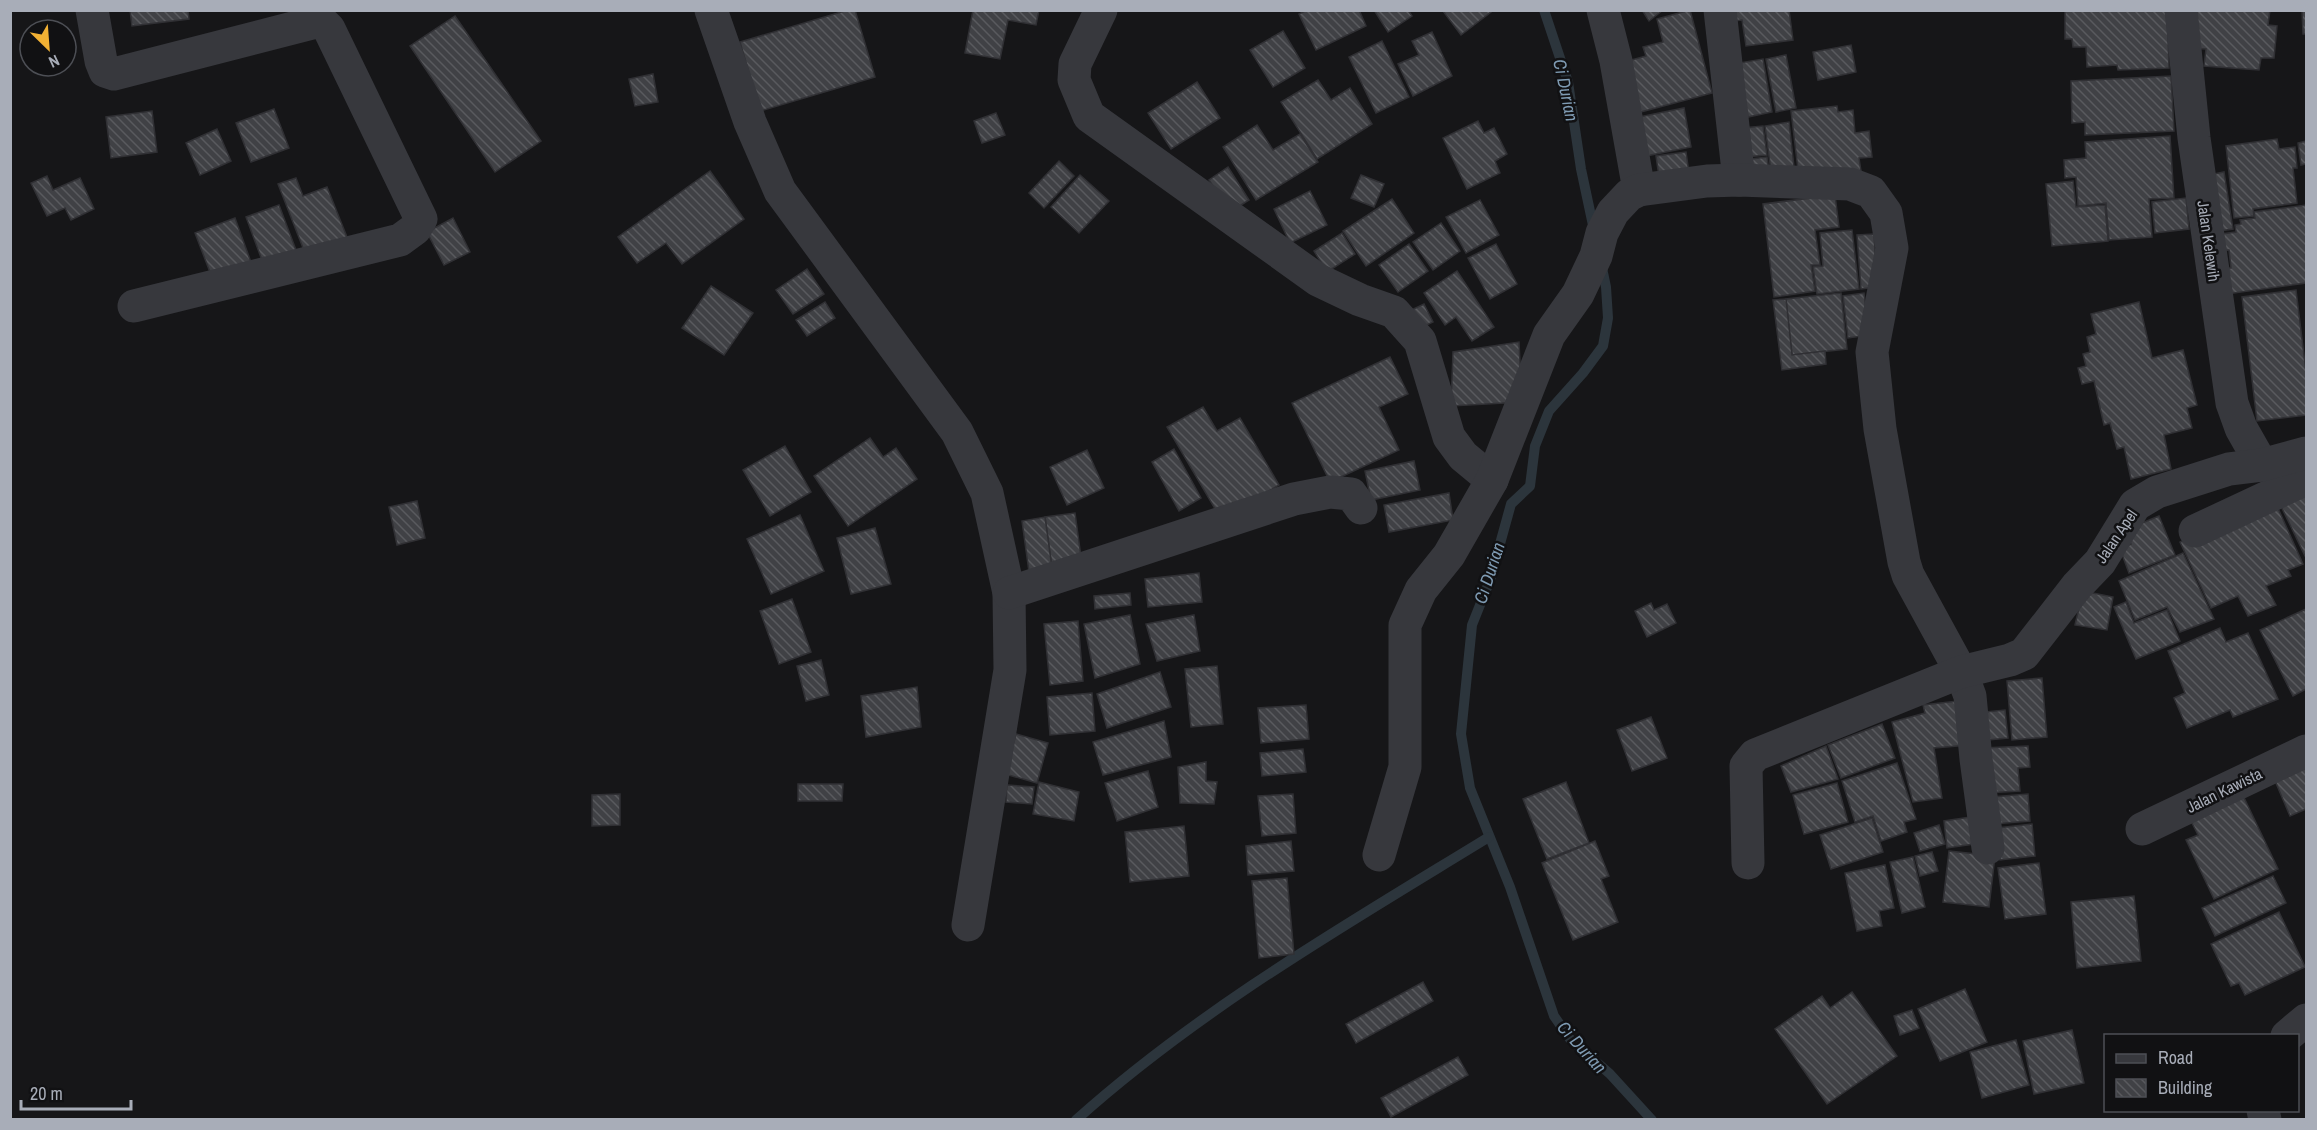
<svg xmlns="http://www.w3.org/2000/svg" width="2317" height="1130" font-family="'Archivo Narrow',sans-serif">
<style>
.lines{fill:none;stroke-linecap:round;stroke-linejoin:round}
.stream{stroke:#2c353c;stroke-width:10}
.building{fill:url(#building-back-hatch);stroke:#303034;stroke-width:1.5}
.street{stroke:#37383d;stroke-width:33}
.labels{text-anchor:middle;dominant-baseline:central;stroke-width:5;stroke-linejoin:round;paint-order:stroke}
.street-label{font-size:16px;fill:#a8adb8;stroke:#111113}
.water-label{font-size:18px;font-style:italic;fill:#7f9bb3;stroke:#111113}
</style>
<defs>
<pattern id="building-back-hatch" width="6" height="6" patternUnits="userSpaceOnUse" patternTransform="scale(1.5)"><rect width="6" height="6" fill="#404145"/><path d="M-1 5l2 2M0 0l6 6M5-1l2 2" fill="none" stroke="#595a5e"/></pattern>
</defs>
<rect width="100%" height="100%" fill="#161618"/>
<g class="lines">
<g class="stream">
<polyline points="1544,10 1568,82 1581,169 1594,230"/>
<polyline points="1601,263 1606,287 1608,318 1603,346 1583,373 1549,411 1535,446 1530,486 1511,504 1490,580 1472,625 1461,734 1470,788 1510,887 1554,1016 1570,1039 1610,1074 1652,1120"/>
<path d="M1076 1120C1201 1008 1347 924 1489 837"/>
</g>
</g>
<g class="building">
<polygon points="130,10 188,10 189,19 132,26"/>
<polygon points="848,10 855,10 875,77 760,111 740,42"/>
<polygon points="973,10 1039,10 1036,25 1008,20 1000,59 965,53"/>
<polygon points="1307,10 1359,10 1366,26 1316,50 1299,14"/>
<polygon points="1374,10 1408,10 1412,16 1388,32"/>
<polygon points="1490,10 1491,12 1461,35 1443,11"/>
<polygon points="1642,10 1663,10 1649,21"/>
<polygon points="1690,10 1712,93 1637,113 1624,62 1646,56 1643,47 1663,42 1657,19"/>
<polygon points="1724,10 1789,10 1793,40 1746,46 1742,20 1726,22"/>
<polygon points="2065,10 2176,10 2168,35 2169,68 2118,70 2117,65 2087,67 2086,47 2073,47 2072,39 2065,39"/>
<polygon points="2192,10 2270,10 2268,25 2277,26 2274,58 2261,58 2259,70 2204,66 2206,49 2189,48"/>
<polygon points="2302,10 2306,10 2306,34 2303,34"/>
<polygon points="455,16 541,141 495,172 410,46"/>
<polygon points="1283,31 1305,68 1273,87 1250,50"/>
<polygon points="1432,32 1452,76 1413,96 1398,64 1419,55 1412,41"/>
<polygon points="1382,41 1409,97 1376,113 1349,57"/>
<polygon points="1851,45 1856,72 1818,80 1813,52"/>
<polygon points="1786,55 1796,108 1776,112 1766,59"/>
<polygon points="1763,59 1772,112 1748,117 1739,63"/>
<polygon points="653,74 658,102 635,106 629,79"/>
<polygon points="2171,76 2174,131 2085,135 2085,122 2072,123 2071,81"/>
<polygon points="1318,80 1331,100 1350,88 1372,124 1317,159 1281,102"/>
<polygon points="1197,82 1220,118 1171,149 1148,113"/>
<polygon points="1837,106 1838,112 1853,110 1855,133 1869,131 1872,157 1859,158 1861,171 1799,178 1791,111"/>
<polygon points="1684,108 1691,147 1636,158 1629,119"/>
<polygon points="274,109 289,148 251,162 236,123"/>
<polygon points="152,111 157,152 111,158 106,117"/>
<polygon points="996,113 1005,135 982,143 974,121"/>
<polygon points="1478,121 1484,133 1494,128 1507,154 1495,161 1500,173 1467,189 1443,138"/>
<polygon points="1789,122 1795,176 1772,179 1765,126"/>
<polygon points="1257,125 1273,150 1300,134 1318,162 1256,200 1223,147"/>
<polygon points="1763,126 1767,155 1746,157 1742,128"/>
<polygon points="217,129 231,161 200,175 186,143"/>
<polygon points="2170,136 2174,198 2149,199 2152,237 2109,240 2106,203 2078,206 2076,177 2065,178 2064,160 2086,158 2085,142"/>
<polygon points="2277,139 2279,149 2295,147 2297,168 2293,168 2297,203 2253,209 2254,216 2234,218 2226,146"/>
<polygon points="2306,141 2306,164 2301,165 2298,143"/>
<polygon points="1686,152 1690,180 1660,184 1656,156"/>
<polygon points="1767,157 1770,178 1754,180 1751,159"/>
<polygon points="1059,161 1074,176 1044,208 1029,193"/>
<polygon points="1228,167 1249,200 1230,212 1209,180"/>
<polygon points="710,171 744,219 682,264 666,243 637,263 618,237"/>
<polygon points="2224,172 2233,229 2213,232 2204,176"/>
<polygon points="1080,175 1109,201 1079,233 1051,207"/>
<polygon points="1361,175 1384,184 1374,207 1351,198"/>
<polygon points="47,176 53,190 80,178 94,209 71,220 65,208 47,216 31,183"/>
<polygon points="296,178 303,196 327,187 347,237 305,253 278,184"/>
<polygon points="2073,181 2076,207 2105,205 2108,241 2052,246 2046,184"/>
<polygon points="1310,191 1327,225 1290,243 1274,209"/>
<polygon points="1835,195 1839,227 1815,230 1820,265 1811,265 1815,291 1774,297 1763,204"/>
<polygon points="2186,198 2189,229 2155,233 2152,202"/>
<polygon points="1392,199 1414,233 1366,266 1343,231"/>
<polygon points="1480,200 1499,235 1466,253 1446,217"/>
<polygon points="279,205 296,250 263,263 246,217"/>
<polygon points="2306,205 2306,283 2227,294 2224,268 2231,268 2229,250 2216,251 2214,235 2236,232 2235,225 2241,224 2240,220 2255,218 2254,212"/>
<polygon points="235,218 252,265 213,280 195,233"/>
<polygon points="453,218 470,252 444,265 427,232"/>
<polygon points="1441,223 1460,251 1433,270 1413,242"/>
<polygon points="1852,230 1859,289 1817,294 1813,267 1823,266 1820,233"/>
<polygon points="1342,233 1355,254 1327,272 1314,251"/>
<polygon points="1874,234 1877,287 1861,289 1857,235"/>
<polygon points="1409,244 1428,271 1398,292 1379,265"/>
<polygon points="1496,244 1517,284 1490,299 1468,258"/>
<polygon points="807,269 824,294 793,314 776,290"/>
<polygon points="1457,271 1494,327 1472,341 1456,317 1445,325 1424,293"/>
<polygon points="711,286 753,313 724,355 682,328"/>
<polygon points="2296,290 2306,372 2306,415 2257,421 2242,297"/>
<polygon points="1841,293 1847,349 1792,355 1786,299"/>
<polygon points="1864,293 1869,335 1848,338 1843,296"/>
<polygon points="1786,299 1792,355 1825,351 1826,364 1782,370 1773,300"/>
<polygon points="825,302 835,318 807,336 796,320"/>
<polygon points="2139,302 2152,358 2183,350 2197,405 2187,408 2192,428 2164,435 2171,469 2131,479 2124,447 2117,449 2110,423 2104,425 2094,381 2082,384 2078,368 2086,366 2083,354 2090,352 2087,337 2096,334 2091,314"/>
<polygon points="1424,304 1433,322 1416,330 1407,312"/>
<polygon points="1519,342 1522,402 1451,406 1453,352"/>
<polygon points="1390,357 1408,394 1379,407 1399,450 1330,482 1292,403"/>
<polygon points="1203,407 1217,431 1240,418 1279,485 1221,519 1167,427"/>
<polygon points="870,438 883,457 896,448 917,479 848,526 814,476"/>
<polygon points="785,446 811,492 770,516 743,470"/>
<polygon points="1174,449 1201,498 1179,511 1152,462"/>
<polygon points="1087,450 1104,488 1067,505 1050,467"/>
<polygon points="1414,461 1420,490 1371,500 1365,471"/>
<polygon points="2306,487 2306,556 2305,556 2278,500"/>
<polygon points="1449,493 1453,520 1389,532 1384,505"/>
<polygon points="417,501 425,538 397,545 389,507"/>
<polygon points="2258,506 2277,506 2303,564 2288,570 2291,576 2266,586 2276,605 2248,616 2238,596 2211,608 2180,542"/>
<polygon points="1075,513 1082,564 1052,568 1045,517"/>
<polygon points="800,515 824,571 771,594 747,539"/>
<polygon points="2159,516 2175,555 2129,573 2120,549 2131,544 2125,530"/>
<polygon points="1045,517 1052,568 1029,572 1022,521"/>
<polygon points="875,528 891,584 851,594 837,538"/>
<polygon points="2183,553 2214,619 2180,632 2167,607 2135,620 2119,581"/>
<polygon points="1199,573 1202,602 1148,607 1145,579"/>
<polygon points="2083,591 2113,597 2107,630 2075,625"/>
<polygon points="1130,593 1131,605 1095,609 1094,596"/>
<polygon points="792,599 811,652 779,664 760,611"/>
<polygon points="2126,602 2134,623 2167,610 2180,641 2136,659 2114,607"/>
<polygon points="1651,603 1654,610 1667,604 1676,623 1647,637 1635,611"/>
<polygon points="2306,609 2306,689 2293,696 2260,630"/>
<polygon points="1130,615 1140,664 1095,678 1084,624"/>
<polygon points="1194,615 1200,651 1157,661 1146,624"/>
<polygon points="1078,621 1083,681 1050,685 1044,624"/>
<polygon points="2220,628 2226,642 2248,633 2278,699 2233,717 2230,710 2187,728 2174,698 2185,693 2168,651"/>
<polygon points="821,660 829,695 806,701 797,666"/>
<polygon points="1217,666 1223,724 1191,727 1185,669"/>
<polygon points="1160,672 1171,707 1107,728 1097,694"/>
<polygon points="2042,678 2047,737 2012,740 2007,681"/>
<polygon points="917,687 921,727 866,737 861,696"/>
<polygon points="1092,693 1095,731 1050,735 1047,697"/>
<polygon points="1967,700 1969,745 1934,748 1942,798 1913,802 1892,722 1925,713 1923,705"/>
<polygon points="1306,705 1309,739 1261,743 1258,708"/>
<polygon points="2005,710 2008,738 1978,741 1976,713"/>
<polygon points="1651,717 1667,758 1632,771 1617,730"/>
<polygon points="1164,721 1171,757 1103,775 1093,742"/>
<polygon points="1882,724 1895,758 1841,778 1828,745"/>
<polygon points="1016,734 1048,743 1037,783 1005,774"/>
<polygon points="1826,746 1838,779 1791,792 1781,766"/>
<polygon points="2028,746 2030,767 2018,768 2020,791 1985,793 1982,748"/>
<polygon points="1303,749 1306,772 1262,776 1260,753"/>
<polygon points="2306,753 2306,809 2290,816 2273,776"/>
<polygon points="1206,762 1206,781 1217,782 1214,804 1180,803 1178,767"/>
<polygon points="1897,763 1916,819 1904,822 1907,832 1881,841 1873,816 1855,822 1842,781"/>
<polygon points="1148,771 1158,807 1117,821 1105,783"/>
<polygon points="1039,782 1079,792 1074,821 1033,814"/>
<polygon points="1566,782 1589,843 1547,859 1523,799"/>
<polygon points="1837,783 1848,822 1804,834 1793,795"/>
<polygon points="798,784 843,784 842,801 798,801"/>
<polygon points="1007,785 1034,787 1032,804 1006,802"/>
<polygon points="2238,785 2278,869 2214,899 2186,840 2198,835 2188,815"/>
<polygon points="620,794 620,825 592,826 592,795"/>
<polygon points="1293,794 1296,833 1262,836 1258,796"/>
<polygon points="2028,794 2030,821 1993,824 1991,797"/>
<polygon points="1977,816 1981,843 1947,848 1944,821"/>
<polygon points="1872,818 1883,852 1831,869 1820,835"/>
<polygon points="2032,824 2035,856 2000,860 1997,828"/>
<polygon points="1939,825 1945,844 1920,851 1914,833"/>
<polygon points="1184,826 1189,876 1130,882 1125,832"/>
<polygon points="1291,841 1294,871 1248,875 1246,846"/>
<polygon points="1595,841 1609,876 1601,879 1618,922 1573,940 1542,863"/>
<polygon points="1949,851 1995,856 1989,907 1943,902"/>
<polygon points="1932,852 1938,871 1920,876 1915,856"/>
<polygon points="1913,857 1925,907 1902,913 1890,862"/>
<polygon points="2039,863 2046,914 2005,919 1998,868"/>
<polygon points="1885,865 1894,908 1879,911 1882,926 1857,931 1845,873"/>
<polygon points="2273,876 2286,903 2215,936 2202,908"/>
<polygon points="1287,878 1294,954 1259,958 1252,881"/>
<polygon points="2134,896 2141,961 2077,968 2071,902"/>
<polygon points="2279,912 2305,967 2245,995 2239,983 2231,986 2211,944"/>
<polygon points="1423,982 1433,1001 1356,1043 1346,1024"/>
<polygon points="1965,989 1987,1042 1940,1061 1918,1009"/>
<polygon points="1852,992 1897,1056 1827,1104 1775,1029 1822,996 1830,1008"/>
<polygon points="1912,1010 1919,1028 1900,1035 1894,1016"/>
<polygon points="2072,1030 2084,1083 2034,1094 2023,1041"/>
<polygon points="2016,1040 2029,1085 1982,1098 1970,1052"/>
<polygon points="1458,1057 1468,1075 1391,1117 1381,1098"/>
</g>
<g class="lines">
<g class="street">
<polyline points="92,10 101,61 105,71 114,74 316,22 324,24 329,29 421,219 415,229 400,240 134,306"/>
<polyline points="711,10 750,122 780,191 957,432 987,493 1009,593 1010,670 968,925"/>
<polyline points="1101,10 1075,64 1074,80 1089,116 1318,280 1360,300 1394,312 1420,341 1449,437 1463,456 1492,480"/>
<polyline points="1603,10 1616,61 1639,190"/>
<polyline points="1720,10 1739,180"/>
<polyline points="2181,10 2194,138 2232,403 2241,428 2262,465"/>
<polyline points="2195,531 2306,479"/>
<polyline points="1009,593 1294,499 1330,492 1351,494 1361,508"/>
<polyline points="2142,829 2306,751"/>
<polyline points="1379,855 1405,767 1405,625 1421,590 1449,555 1492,480 1549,335 1578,294 1596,256 1602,233 1613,212 1629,195 1639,190 1707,181 1739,180 1850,184 1871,192 1886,213 1892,248 1872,352 1880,429 1904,562 1908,575 1961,672 1970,696 1976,759 1988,848"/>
<polyline points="1748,863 1746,766 1755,755 1961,672 2010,660 2024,654 2077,586 2100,562 2135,505 2157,492 2229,469 2262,465 2306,453"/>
<polyline points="2287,1036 2306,1020"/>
<polyline points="2263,1110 2265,1120"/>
</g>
</g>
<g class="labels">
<g class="street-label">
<text transform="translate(2209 241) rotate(82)">Jalan Kelewih</text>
<text transform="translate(2116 536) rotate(-56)">Jalan Apel</text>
<text transform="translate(2224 790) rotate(-26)">Jalan Kawista</text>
</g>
<g class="water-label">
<text transform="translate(1566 90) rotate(78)">Ci Durian</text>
<text transform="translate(1489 573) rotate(-72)">Ci Durian</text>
<text transform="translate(1582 1047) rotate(48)">Ci Durian</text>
</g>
</g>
<rect width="2317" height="1130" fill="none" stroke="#a8adb8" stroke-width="24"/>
<rect x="2104" y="1034" width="195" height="78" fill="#111113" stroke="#4d4f55" stroke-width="1.5"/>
<rect x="2116" y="1054" width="30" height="9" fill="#37383d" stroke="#4d4f55" stroke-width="1.5"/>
<text x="2158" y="1064" font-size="18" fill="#a8adb8">Road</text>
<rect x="2116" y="1079" width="30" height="18" fill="url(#building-back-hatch)" stroke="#4d4f55" stroke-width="1.5"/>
<text x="2158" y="1094" font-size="18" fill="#a8adb8">Building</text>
<g transform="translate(48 48) rotate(155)"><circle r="28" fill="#111113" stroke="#4d4f55" stroke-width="1.5"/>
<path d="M0-4.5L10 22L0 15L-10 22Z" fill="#f2b134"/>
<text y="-9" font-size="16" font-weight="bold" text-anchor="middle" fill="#a8adb8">N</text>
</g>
<path d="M21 1100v9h110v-9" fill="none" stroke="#a8adb8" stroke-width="3"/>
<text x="30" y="1100" font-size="18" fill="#a8adb8" stroke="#111113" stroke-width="4.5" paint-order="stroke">20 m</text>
</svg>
